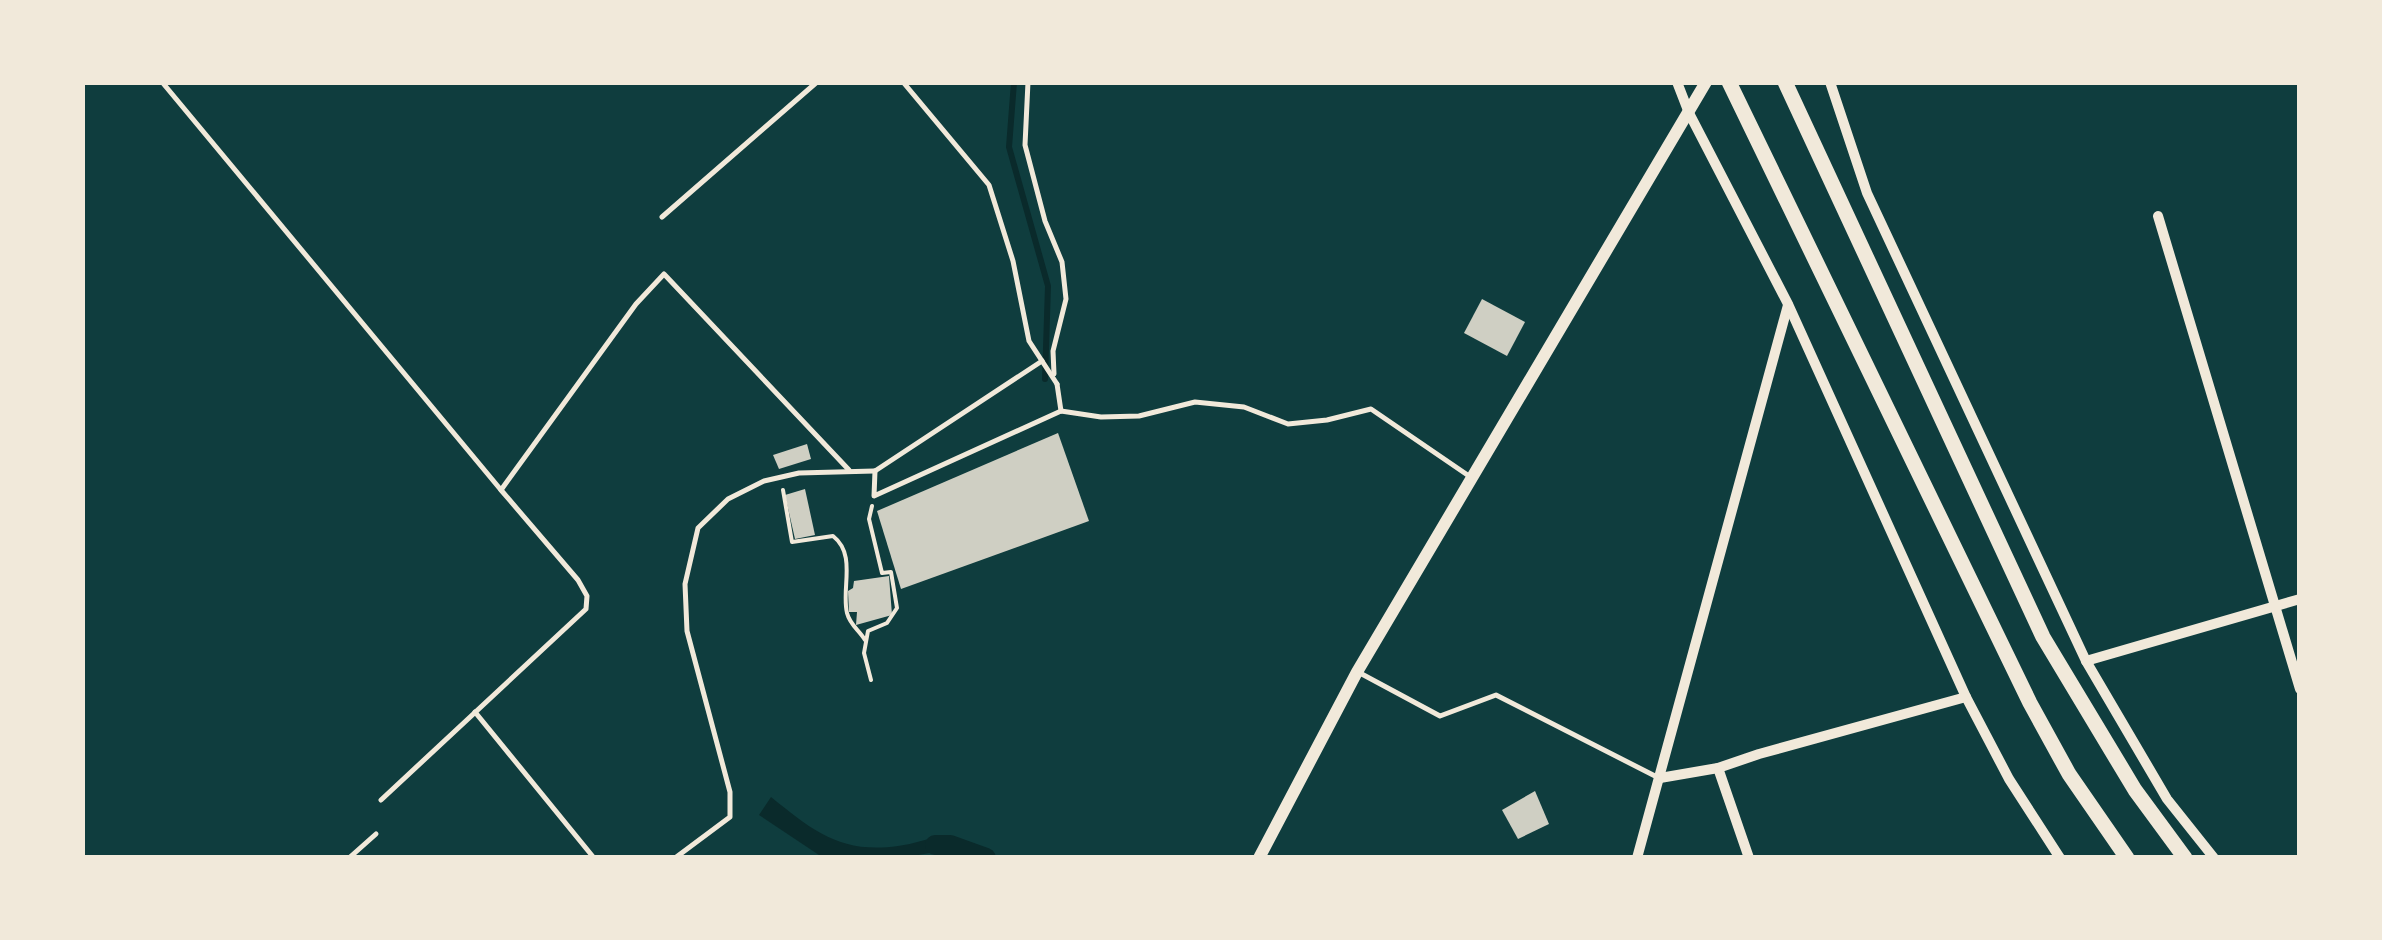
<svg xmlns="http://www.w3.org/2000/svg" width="2382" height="940" font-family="'Public Sans',sans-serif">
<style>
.water{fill:#0a2a2b}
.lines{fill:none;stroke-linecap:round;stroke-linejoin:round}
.stream{stroke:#0a2a2b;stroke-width:6}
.canal{stroke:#0a2a2b;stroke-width:20}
.building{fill:#cfcfc3}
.path{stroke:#f1e9da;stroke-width:4}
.service{stroke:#f1e9da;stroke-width:5}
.minor{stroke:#f1e9da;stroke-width:10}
.tertiary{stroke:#f1e9da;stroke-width:12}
.primary{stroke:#f1e9da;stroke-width:15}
</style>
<rect width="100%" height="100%" fill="#0f3d3e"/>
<path class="water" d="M771 797C813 831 841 854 898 846 914 844 928 838 944 836L949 837 958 848 907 857H829L819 855 759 815Z"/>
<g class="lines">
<polyline class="stream" points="1014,82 1009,147 1048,286 1045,379"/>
<polyline class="canal" points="935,845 950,845 986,858"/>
</g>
<g class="building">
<polygon points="1482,299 1525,322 1507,356 1464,333"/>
<polygon points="1058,433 1089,521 901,589 877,511"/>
<polygon points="807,444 811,459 779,469 773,455"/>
<polygon points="805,489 815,535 795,539 785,495"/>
<polygon points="889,576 892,615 856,625 857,612 849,612 848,591 853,588 854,581"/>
<polygon points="1535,791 1549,824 1518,839 1502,810"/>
</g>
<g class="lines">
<g class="path">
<path d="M783 490 792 542 833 536C857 555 841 588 847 613 850 625 859 630 865 640"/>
<polyline points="871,680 864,653 868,631 887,623 897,608 891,572 882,573 869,519 872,506"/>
</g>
<g class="service">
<polyline points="162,82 501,490 636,304 664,274 849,470"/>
<polyline points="903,82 989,185 1013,261 1029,341 1057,384"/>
<polyline points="1028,82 1025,145 1045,221 1062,262 1066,299 1053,351 1054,374"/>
<polyline points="662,217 817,82"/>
<polyline points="1057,384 1061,411"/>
<polyline points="875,471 874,496 1061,411 1101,417 1139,416 1195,402 1244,407 1288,424 1327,420 1371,409 1469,476"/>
<polyline points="875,471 1042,361"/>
<polyline points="1358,672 1440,716 1496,695 1657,777"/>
<polyline points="475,712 594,858"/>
<polyline points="381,800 586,609 587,596 578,580 501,490"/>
<polyline points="349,858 376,834"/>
<polyline points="675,858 730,817 730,792 687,631 685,584 698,528 728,499 764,481 799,473 874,471"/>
</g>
<g class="minor">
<polyline points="1677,82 1689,113 1788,304 1966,697 2009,779 2060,858"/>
<polyline points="1830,82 1867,193 2086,661 2167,799 2214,858"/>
<polyline points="2158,216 2300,689"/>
<polyline points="2086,661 2300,599"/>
<polyline points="1718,768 1749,858"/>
<polyline points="1660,778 1718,768 1759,754 1966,697"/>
<polyline points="1637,858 1788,305"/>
</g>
<polyline class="tertiary" points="1259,858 1357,672 1706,82"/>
<g class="primary">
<polyline points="1729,82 2030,703 2069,774 2127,858"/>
<polyline points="1785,82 2043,637 2135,790 2185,858"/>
</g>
</g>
<rect width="2382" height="940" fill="none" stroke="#f1e9da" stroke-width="170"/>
</svg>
